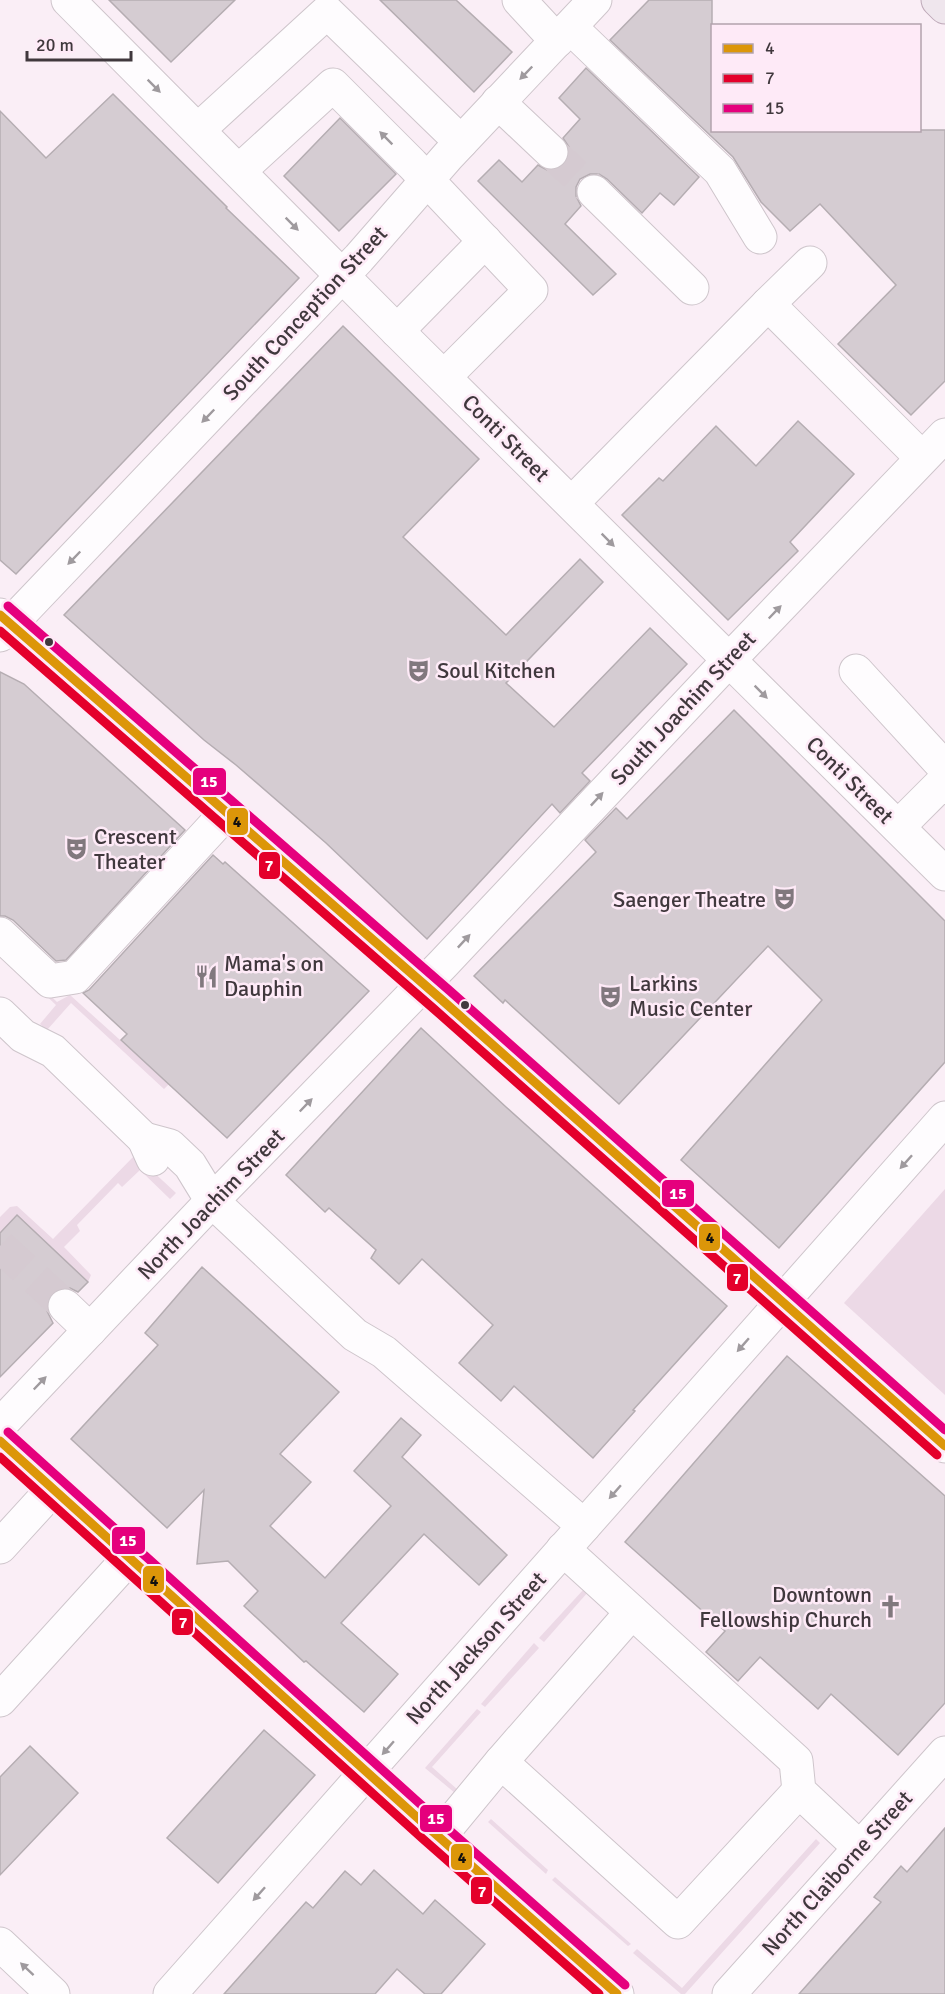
<svg xmlns="http://www.w3.org/2000/svg" width="945" height="1994" font-family="Signika,sans-serif">
<style>
.green{fill:#ecd9e6}
.building{fill:#d5ccd2;stroke:#b5adb2;stroke-width:1.5}
.lines{fill:none;stroke-linecap:round;stroke-linejoin:round}
.minor-tunnel{stroke:#d5cad1;stroke-width:33;stroke-dasharray:33 16;stroke-linecap:butt}
.minor-casing{stroke:#cec5cb;stroke-width:35}
.major-casing{stroke:#bea9b8;stroke-width:35}
.minor{stroke:#fefcfe;stroke-width:33}
.major{stroke:#efe6ed;stroke-width:33}
.bus-1-casing{stroke:#feeaf7;stroke-width:14}
.bus-2-casing{stroke:#feeaf7;stroke-width:14}
.bus-3-casing{stroke:#feeaf7;stroke-width:14}
.bus-1{stroke:#dc9609;stroke-width:9}
.bus-2{stroke:#e4002b;stroke-width:9}
.bus-3{stroke:#e5007d;stroke-width:9}
.oneway{fill:#9f9a9e}
.bus-dot{fill:#40383d;stroke:#feeaf7;stroke-width:2}
.labels{text-anchor:middle;dominant-baseline:central;stroke-width:5;stroke-linejoin:round;paint-order:stroke}
.street-label{font-size:22px;fill:#40383d;stroke:#feeaf7}
.poi-label{font-size:22px;fill:#40383d;stroke:#feeaf7;text-anchor:start}
.line-badge{stroke:#feeaf7;stroke-width:2}
.badge-label{font-size:16px;text-anchor:middle;font-weight:bold;fill:#fff}
.pale-badge-label{font-size:16px;text-anchor:middle;font-weight:bold;fill:#111}
</style>
<rect width="100%" height="100%" fill="#faeef6"/>
<g class="green">
<polygon points="0,948 57,1002 70,995 169,1084 164,1089 71,1003 47,1030 40,1024 56,1005 0,952"/>
<polygon points="135,1155 176,1193 170,1199 140,1170 122,1187 118,1183 77,1225 80,1231 64,1247 91,1275 88,1282 17,1216 0,1233 0,1217 10,1207 17,1206 53,1239"/>
<polygon points="945,1189 945,1395 844,1303"/>
<polygon points="584,1589 588,1592 544,1642 539,1638"/>
<polygon points="534,1643 539,1648 485,1707 481,1704"/>
<polygon points="477,1709 481,1712 432,1767 458,1790 455,1793 425,1768"/>
<polygon points="491,1819 548,1870 546,1874 488,1822"/>
<polygon points="816,1839 820,1843 685,1994 681,1994 633,1953 637,1949 682,1988"/>
<polygon points="555,1877 631,1944 628,1946 552,1880"/>
</g>
<g class="building">
<polygon points="109,0 235,0 171,62"/>
<polygon points="380,0 456,0 512,52 474,92"/>
<polygon points="649,0 712,0 712,130 945,130 945,381 911,415 838,344 896,285 820,204 790,231 761,202 733,157 610,40"/>
<polygon points="586,68 699,177 674,205 660,193 642,213 607,179 599,174 590,174 580,179 576,187 576,196 581,206 565,224 616,274 593,295 478,181 499,160 522,182 538,165 547,170 557,170 564,165 569,157 569,147 563,138 580,119 559,98"/>
<polygon points="113,94 227,207 226,208 299,278 16,574 0,560 0,111 46,158"/>
<polygon points="340,118 396,174 339,231 284,176"/>
<polygon points="343,326 479,459 403,537 506,635 580,559 603,582 506,683 554,727 650,628 687,664 582,773 590,781 560,813 552,804 427,939 326,843 236,765 204,740 64,615"/>
<polygon points="798,421 854,474 790,542 798,551 728,620 622,515 659,478 663,481 716,426 756,466"/>
<polygon points="0,672 24,684 185,830 66,960 56,961 13,920 5,916 0,916"/>
<polygon points="734,710 945,921 945,1062 779,1248 681,1160 822,1000 768,946 619,1104 505,1000 503,1003 474,976 596,852 585,840 616,808 627,819"/>
<polygon points="213,855 223,864 225,862 369,991 227,1138 121,1040 127,1034 83,993 89,990"/>
<polygon points="421,1028 506,1107 727,1306 633,1410 635,1411 593,1458 514,1386 501,1401 459,1363 493,1325 422,1259 399,1284 371,1258 376,1250 329,1208 325,1212 286,1175"/>
<polygon points="17,1215 88,1282 78,1292 70,1288 60,1288 51,1293 47,1302 47,1311 53,1323 0,1377 0,1233"/>
<polygon points="202,1267 339,1392 280,1454 311,1482 270,1526 325,1578 391,1506 354,1471 401,1418 421,1435 402,1457 507,1555 479,1585 424,1534 341,1623 398,1674 364,1712 306,1661 304,1662 244,1606 258,1591 228,1561 197,1564 204,1490 167,1528 71,1439 158,1345 145,1333"/>
<polygon points="787,1356 945,1496 945,1703 898,1755 831,1694 818,1709 760,1657 738,1681 706,1652 725,1631 625,1542"/>
<polygon points="264,1730 315,1775 218,1883 167,1838"/>
<polygon points="30,1746 78,1793 0,1875 0,1777"/>
<polygon points="945,1828 945,1994 799,1994 881,1902 874,1897 901,1866 907,1872"/>
<polygon points="374,1870 423,1914 435,1900 485,1944 441,1994 425,1994 397,1969 375,1994 224,1994 306,1902 313,1908 345,1871 361,1885"/>
</g>
<g class="lines">
<g class="minor-tunnel">
<polyline points="551,152 594,192"/>
<polyline points="0,1246 65,1306"/>
</g>
<defs>
<g id="minor">
<polyline points="68,0 397,331 945,874"/>
<polyline points="519,0 557,41"/>
<polyline points="570,27 720,171 760,237"/>
<polyline points="498,102 551,152"/>
<polyline points="198,130 327,12 461,142"/>
<polyline points="239,171 333,85 412,164 531,290 444,377"/>
<polyline points="594,192 692,288"/>
<polyline points="768,304 810,263"/>
<polyline points="397,331 485,241"/>
<polyline points="572,503 768,304 922,458"/>
<polyline points="0,615 442,1000 945,1446"/>
<polyline points="0,635 359,258 448,156 595,0"/>
<polyline points="856,671 945,768"/>
<polyline points="898,827 945,780"/>
<polyline points="0,934 50,981 75,977 227,812"/>
<polyline points="0,1014 23,1036 53,1051 144,1139 153,1159"/>
<polyline points="144,1139 170,1146 190,1165 212,1201 355,1335 384,1352 584,1526"/>
<polyline points="65,1306 90,1330"/>
<polyline points="0,1425 212,1201 443,964 729,660 945,435"/>
<polyline points="0,1441 431,1830 617,1994"/>
<polyline points="0,1547 53,1489"/>
<polyline points="563,1549 796,1761 799,1791 860,1848"/>
<polyline points="0,1700 129,1558"/>
<polyline points="501,1762 678,1922 799,1791"/>
<polyline points="439,1837 501,1762 632,1612"/>
<polyline points="0,1944 53,1994"/>
<polyline points="170,1994 945,1118"/>
<polyline points="729,1994 945,1753"/>
</g>
<polyline id="major" points="938,0 945,7"/>
</defs>
<use href="#minor" class="minor-casing"/>
<use href="#major" class="major-casing"/>
<use href="#minor" class="minor"/>
<use href="#major" class="major"/>
<defs>
<g id="bus-1">
<polyline points="0,615 442,1000 945,1446"/>
<polyline points="0,1441 431,1830 617,1994"/>
</g>
<g id="bus-2">
<polyline points="0,631 434,1009 937,1455"/>
<polyline points="0,1457 423,1839 599,1994"/>
</g>
<g id="bus-3">
<polyline points="8,606 450,991 945,1430"/>
<polyline points="8,1432 439,1821 625,1985"/>
</g>
</defs>
<use href="#bus-1" class="bus-1-casing"/>
<use href="#bus-2" class="bus-2-casing"/>
<use href="#bus-3" class="bus-3-casing"/>
<use href="#bus-1" class="bus-1"/>
<use href="#bus-2" class="bus-2"/>
<use href="#bus-3" class="bus-3"/>
</g>
<defs><path id="oneway-solid" d="M-6-.8H1V-3.2L6.5 0L1 3.2V.8H-6Z" transform="scale(1.5)"/></defs>
<g class="oneway">
<use href="#oneway-solid" transform="translate(526 73) rotate(134)"/>
<use href="#oneway-solid" transform="translate(154 86) rotate(45)"/>
<use href="#oneway-solid" transform="translate(386 138) rotate(-135)"/>
<use href="#oneway-solid" transform="translate(292 224) rotate(45)"/>
<use href="#oneway-solid" transform="translate(208 416) rotate(134)"/>
<use href="#oneway-solid" transform="translate(608 540) rotate(45)"/>
<use href="#oneway-solid" transform="translate(74 558) rotate(134)"/>
<use href="#oneway-solid" transform="translate(775 612) rotate(-46)"/>
<use href="#oneway-solid" transform="translate(761 692) rotate(45)"/>
<use href="#oneway-solid" transform="translate(597 799) rotate(-47)"/>
<use href="#oneway-solid" transform="translate(464 941) rotate(-47)"/>
<use href="#oneway-solid" transform="translate(306 1105) rotate(-46)"/>
<use href="#oneway-solid" transform="translate(906 1162) rotate(132)"/>
<use href="#oneway-solid" transform="translate(743 1345) rotate(131)"/>
<use href="#oneway-solid" transform="translate(40 1383) rotate(-46)"/>
<use href="#oneway-solid" transform="translate(615 1492) rotate(131)"/>
<use href="#oneway-solid" transform="translate(388 1748) rotate(131)"/>
<use href="#oneway-solid" transform="translate(259 1894) rotate(132)"/>
<use href="#oneway-solid" transform="translate(27 1969) rotate(-137)"/>
</g>
<defs>
<symbol id="theatre-bare" viewBox="-9 -9 18 18"><path d="M-5-5.5Q0-4 5-5.5V0Q5 5 0 6Q-5 5-5 0ZM-3.3-2.5H-1v1.5H-3.3ZM1-2.5H3.3v1.5H1ZM-2.8 1Q0 5.5 2.8 1Z" fill="#81787e" stroke="#feeaf7" stroke-width="2.5" paint-order="stroke"/></symbol>
<symbol id="restaurant-bare" viewBox="-9 -9 18 18"><path d="M-5-6h1v4h1v-4h1v4h1v-4h1v5L-1.5 .5V6h-2V.5L-5-1ZM5-6V6H3V1.5H1.5Q1.5-4 5-6Z" fill="#81787e" stroke="#feeaf7" stroke-width="2.5" paint-order="stroke"/></symbol>
<symbol id="church-bare" viewBox="-9 -9 18 18"><path d="M-1.2-6h2.4v3.5h3.3v2.4h-3.3V6h-2.4V-.1h-3.3v-2.4h3.3Z" fill="#81787e" stroke="#feeaf7" stroke-width="2.5" paint-order="stroke"/></symbol>
</defs>
<g fill-rule="evenodd">
<use href="#theatre-bare" x="402" y="654" width="33" height="33"/>
<use href="#theatre-bare" x="60" y="832" width="33" height="33"/>
<use href="#theatre-bare" x="768" y="882" width="33" height="33"/>
<use href="#restaurant-bare" x="190" y="960" width="33" height="33"/>
<use href="#theatre-bare" x="594" y="980" width="33" height="33"/>
<use href="#church-bare" x="874" y="1590" width="33" height="33"/>
</g>
<g class="bus-dot">
<circle cx="49" cy="642" r="5"/>
<circle cx="465" cy="1005" r="5"/>
</g>
<g class="labels">
<g class="street-label">
<text transform="translate(305 313) rotate(-47)">South Conception Street</text>
<text transform="translate(506 438) rotate(45)">Conti Street</text>
<text transform="translate(683 708) rotate(-47)">South Joachim Street</text>
<text transform="translate(850 780) rotate(45)">Conti Street</text>
<text transform="translate(211 1204) rotate(-46)">North Joachim Street</text>
<text transform="translate(476 1648) rotate(-48)">North Jackson Street</text>
<text transform="translate(837 1873) rotate(-48)">North Claiborne Street</text>
</g>
<g class="poi-label">
<text x="437" y="670">Soul Kitchen</text>
<text x="94" y="836">Crescent<tspan x="94" dy="25">Theater</tspan></text>
<text x="766" y="899" text-anchor="end">Saenger Theatre</text>
<text x="224" y="963">Mama's on<tspan x="224" dy="25">Dauphin</tspan></text>
<text x="629" y="983">Larkins<tspan x="629" dy="25">Music Center</tspan></text>
<text x="872" y="1594" text-anchor="end">Downtown<tspan x="872" dy="25">Fellowship Church</tspan></text>
</g>
</g>
<g class="line-badge">
<rect x="192" y="767" width="35" height="29" rx="6" fill="#e5007d"/>
<rect x="226" y="807" width="23" height="29" rx="6" fill="#dc9609"/>
<rect x="258" y="851" width="23" height="29" rx="6" fill="#e4002b"/>
<rect x="661" y="1179" width="34" height="29" rx="6" fill="#e5007d"/>
<rect x="698" y="1223" width="23" height="29" rx="6" fill="#dc9609"/>
<rect x="726" y="1263" width="23" height="29" rx="6" fill="#e4002b"/>
<rect x="111" y="1526" width="35" height="29" rx="6" fill="#e5007d"/>
<rect x="142" y="1565" width="23" height="29" rx="6" fill="#dc9609"/>
<rect x="171" y="1608" width="23" height="28" rx="6" fill="#e4002b"/>
<rect x="419" y="1804" width="34" height="29" rx="6" fill="#e5007d"/>
<rect x="450" y="1843" width="23" height="28" rx="6" fill="#dc9609"/>
<rect x="470" y="1876" width="23" height="29" rx="6" fill="#e4002b"/>
</g>
<g class="badge-label">
<text x="209" y="787">15</text>
<text x="269" y="871">7</text>
<text x="678" y="1199">15</text>
<text x="737" y="1284">7</text>
<text x="128" y="1546">15</text>
<text x="183" y="1628">7</text>
<text x="436" y="1824">15</text>
<text x="482" y="1897">7</text>
</g>
<g class="pale-badge-label">
<text x="237" y="827">4</text>
<text x="710" y="1243">4</text>
<text x="154" y="1586">4</text>
<text x="462" y="1863">4</text>
</g>
<rect x="711" y="24" width="210" height="108" fill="#feeaf7" stroke="#b2a3ad" stroke-width="1.5"/>
<rect x="723" y="44" width="30" height="9" fill="#dc9609" stroke="#b2a3ad" stroke-width="1.5"/>
<text x="765" y="54" font-size="18" fill="#40383d">4</text>
<rect x="723" y="74" width="30" height="9" fill="#e4002b" stroke="#b2a3ad" stroke-width="1.5"/>
<text x="765" y="84" font-size="18" fill="#40383d">7</text>
<rect x="723" y="104" width="30" height="9" fill="#e5007d" stroke="#b2a3ad" stroke-width="1.5"/>
<text x="765" y="114" font-size="18" fill="#40383d">15</text>
<path d="M27 51v9h104v-9" fill="none" stroke="#40383d" stroke-width="3"/>
<text x="36" y="51" font-size="18" fill="#40383d" stroke="#feeaf7" stroke-width="4.5" paint-order="stroke">20 m</text>
</svg>
